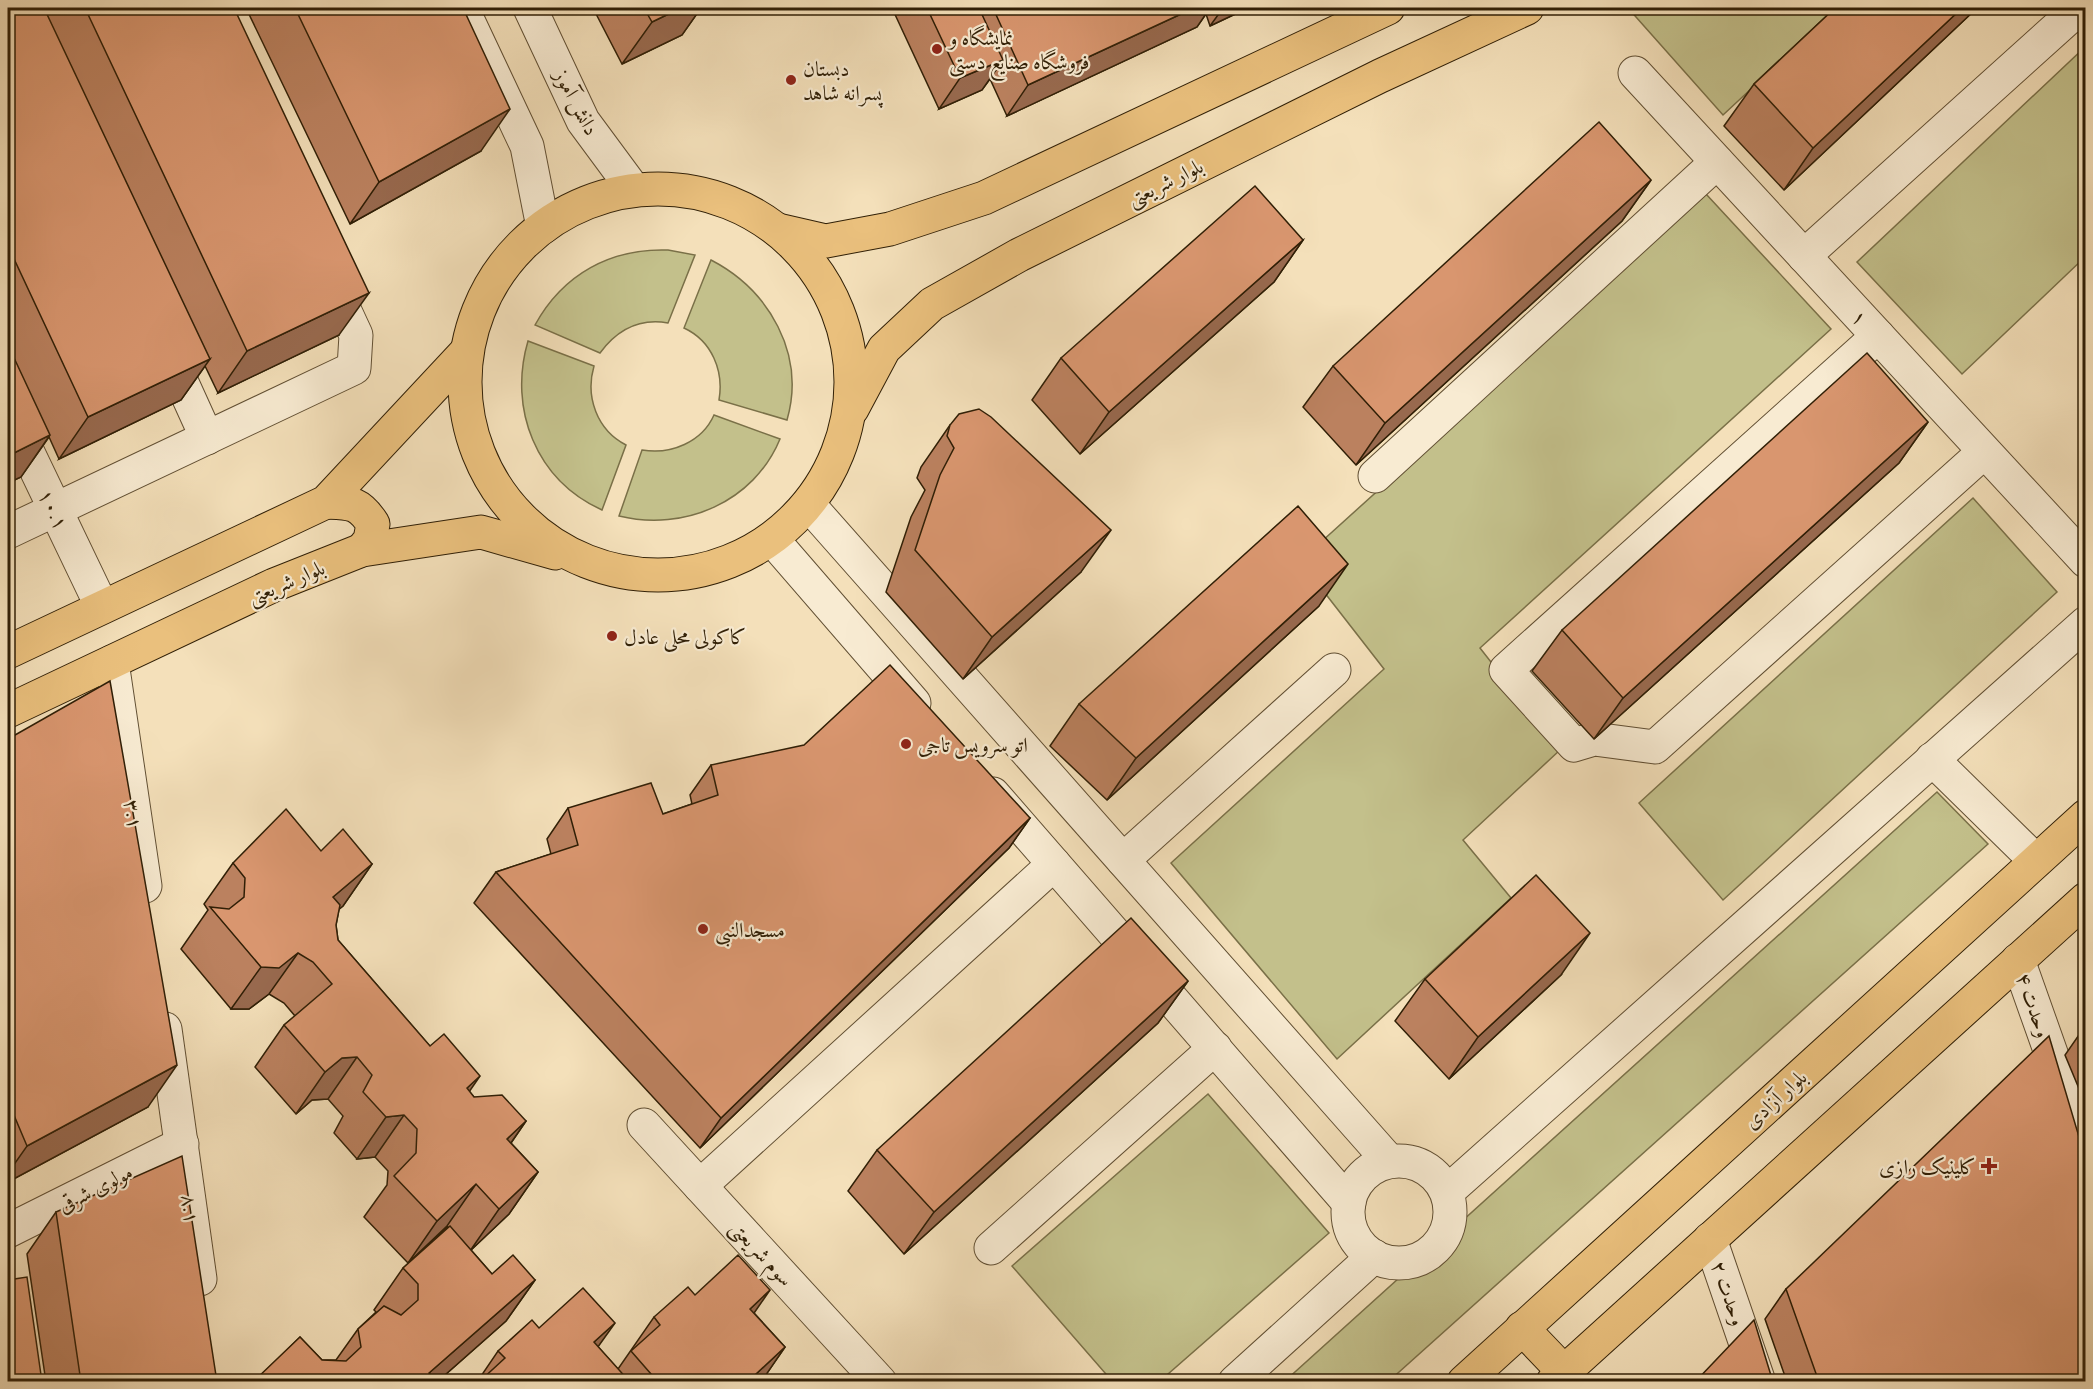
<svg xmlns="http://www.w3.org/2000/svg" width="2093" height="1389" font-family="'EB Garamond',Amiri,serif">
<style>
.green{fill:#c3c08b;stroke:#7a7048;stroke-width:1.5}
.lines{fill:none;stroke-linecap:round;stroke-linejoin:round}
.minor-casing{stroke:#614f33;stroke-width:35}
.major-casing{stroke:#301f06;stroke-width:35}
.minor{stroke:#f8ebd2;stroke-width:33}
.major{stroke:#eac07d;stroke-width:33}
.wall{fill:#bb815f;stroke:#301f06;stroke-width:1.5}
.shaded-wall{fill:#98694e;stroke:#301f06;stroke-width:1.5}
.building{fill:#d9966f;stroke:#301f06;stroke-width:1.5}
.poi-dot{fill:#8f2418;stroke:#f8ebd2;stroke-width:2}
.labels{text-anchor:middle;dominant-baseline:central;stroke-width:4.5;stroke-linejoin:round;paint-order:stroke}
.poi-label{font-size:21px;fill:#301f06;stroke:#f8ebd2;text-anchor:start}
.street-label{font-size:21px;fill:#301f06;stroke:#f8ebd2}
</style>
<rect width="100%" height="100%" fill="#f4e0ba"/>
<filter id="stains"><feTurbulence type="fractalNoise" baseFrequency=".00333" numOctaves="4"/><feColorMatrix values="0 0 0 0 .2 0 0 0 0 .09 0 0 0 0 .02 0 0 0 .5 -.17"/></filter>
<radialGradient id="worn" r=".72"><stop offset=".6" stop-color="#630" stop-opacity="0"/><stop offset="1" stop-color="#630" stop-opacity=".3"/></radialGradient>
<g class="green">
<polygon points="1628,8 1838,8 1723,115"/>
<polygon points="2085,47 2085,257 1962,374 1857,262"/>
<polygon points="1706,194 1831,329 1480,648 1560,750 1463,840 1511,898 1337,1059 1171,863 1384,669 1300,561"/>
<path d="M668 250 695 255 668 323C640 318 617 330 600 353L535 325C563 274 611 248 668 250Z"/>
<path d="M711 260C769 290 806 354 787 420L719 400C724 371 712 341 684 328Z"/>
<path d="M528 341 594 366C585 397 597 430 626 445L602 510C536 480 508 409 528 341Z"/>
<path d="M714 415 780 439C754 502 684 532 619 516L642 450C671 455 702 442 714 415Z"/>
<polygon points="1973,498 2057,592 1723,900 1639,803"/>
<polygon points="1937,792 1988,844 1389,1381 1285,1381"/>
<polygon points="1208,1094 1329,1233 1160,1381 1112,1381 1012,1266"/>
</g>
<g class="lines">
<defs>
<g id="minor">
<polyline points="462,8 527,146 543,227"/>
<polyline points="530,8 583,121 634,190"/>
<polyline points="1635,73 2086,561"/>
<polyline points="1804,256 2067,19 2086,8"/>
<polyline points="1878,336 1506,670 1574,745 1594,739 1655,747 1984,452"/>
<polyline points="168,352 207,438"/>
<polyline points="8,411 102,607"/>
<polyline points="1375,476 1717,162"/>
<polyline points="808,504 1389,1161"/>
<polyline points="8,532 354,368 356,335 331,281"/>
<polyline points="772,539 914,703"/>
<polyline points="112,662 145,886"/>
<polyline points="1932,759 2036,861"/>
<polyline points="993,794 1349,1203"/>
<polyline points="1123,860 1334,670"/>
<polyline points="2018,960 2086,1152"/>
<polyline points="165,1029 200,1279"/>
<polyline points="644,1125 880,1382"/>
<circle cx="1399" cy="1212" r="51"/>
<polyline points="700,1186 1054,864"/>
<polyline points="1447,1192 2086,623"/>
<polyline points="8,1231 182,1144"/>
<polyline points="1710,1239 1759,1382"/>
<polyline points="991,1248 1215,1048"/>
<polyline points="1235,1382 1374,1256"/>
</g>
<g id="major">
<circle cx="658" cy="382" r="193"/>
<polyline points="778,230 826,241 890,229 984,198 1388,8"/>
<polyline points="852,409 884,349 932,304 1019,255 1380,76 1527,8"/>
<path d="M326 502C351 503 359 502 373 524L370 540 362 550"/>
<polyline points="8,652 326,502 467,351"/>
<polyline points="8,711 274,585 362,550 481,532 555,553"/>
<polyline points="1522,1328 1564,1372"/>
<polyline points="1464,1382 2086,816"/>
<polyline points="1553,1382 2086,899"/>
</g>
</defs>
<use href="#minor" class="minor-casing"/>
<use href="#major" class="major-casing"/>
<use href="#minor" class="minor"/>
<use href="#major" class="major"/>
</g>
<g class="wall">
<polygon points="8,8 234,8 339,335 218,393 205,366 181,400 59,459 49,437 21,477 8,483"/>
<polygon points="246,8 463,8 481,151 350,224"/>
<polygon points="593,8 701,8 682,35 622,64"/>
<polygon points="892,8 1248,8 1210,26 1206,14 1197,27 1007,116 990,79 982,90 939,109"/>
<polygon points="1835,8 1977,8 1784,190 1724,126 1754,84"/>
<polygon points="1651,180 1622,221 1356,465 1303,407 1333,366"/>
<polygon points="1303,240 1274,282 1080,454 1032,400 1061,358"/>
<polygon points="2085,397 2085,413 2079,407"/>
<polygon points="1928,422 1899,463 1594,739 1532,671 1562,630"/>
<polygon points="950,425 1081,572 963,679 886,592 911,517 925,490 917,478 921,467"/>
<polygon points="1319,606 1107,800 1050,746 1079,704"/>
<polygon points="8,739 148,1107 8,1182"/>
<polygon points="711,765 1030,818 1009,848 700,1148 474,903 496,872 551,854 547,839 568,808 663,814 692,804 690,795"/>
<polygon points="321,851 372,864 343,906 339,909 336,925 338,940 474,1097 526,1121 511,1143 538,1172 509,1214 471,1250 492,1274 535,1280 506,1321 437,1382 254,1382 300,1337 322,1360 336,1360 358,1329 376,1312 374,1310 403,1268 448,1227 447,1226 408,1263 364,1217 387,1185 388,1171 375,1157 357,1159 334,1133 343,1116 328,1099 312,1100 296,1114 255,1067 284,1025 295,1016 284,1003 269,994 249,1009 231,1009 181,949 208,910 204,904 233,863"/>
<polygon points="1561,975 1449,1079 1395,1021 1425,979"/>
<polygon points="1188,981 1158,1023 904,1254 848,1191 877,1150"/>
<polygon points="2085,1028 2085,1103 2065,1055 2081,1032"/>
<polygon points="56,1212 217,1382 46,1382 27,1254"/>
<polygon points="1786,1289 2085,1382 1787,1382 1765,1319"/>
<polygon points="695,1295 754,1313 785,1347 761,1382 477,1382 498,1351 539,1328 598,1347 618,1369 654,1317"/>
</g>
<g class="shaded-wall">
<polygon points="681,8 701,8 682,35 622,64 652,22"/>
<polygon points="1194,8 1210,8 1197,27 1007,116 1028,85"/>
<polygon points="1223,8 1248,8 1210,26"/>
<polygon points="1962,8 1977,8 1784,190 1813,148"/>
<polygon points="1003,60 982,90 939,109 960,78"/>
<polygon points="510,109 481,151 350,224 379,182"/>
<polygon points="1651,180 1622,221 1356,465 1385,423"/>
<polygon points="1303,240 1274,282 1080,454 1109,412"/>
<polygon points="369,293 339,335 218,393 247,351"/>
<polygon points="210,359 181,400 59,459 88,417"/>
<polygon points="1928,422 1899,463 1594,739 1623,698"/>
<polygon points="50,435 21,477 8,483 8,456"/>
<polygon points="1111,530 1081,572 963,679 992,637"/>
<polygon points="1348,564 1319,606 1107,800 1136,758"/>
<polygon points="1030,818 1009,848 700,1148 721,1118"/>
<polygon points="372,864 343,906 304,939 333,897"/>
<polygon points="1590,933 1561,975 1449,1079 1478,1037"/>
<polygon points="298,953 269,994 249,1009 231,1009 261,967"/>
<polygon points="1188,981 1158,1023 904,1254 934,1212"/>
<polygon points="357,1057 328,1099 312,1100 296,1114 325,1072 342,1058"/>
<polygon points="177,1065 148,1107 8,1182 8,1173 27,1146"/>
<polygon points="480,1076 451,1118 467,1088"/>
<polygon points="404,1115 375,1157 357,1159 386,1117"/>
<polygon points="526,1121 497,1163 507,1139"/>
<polygon points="538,1172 509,1214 470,1251 499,1209"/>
<polygon points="476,1184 447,1226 408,1263 437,1221"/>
<polygon points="535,1280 506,1321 437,1382 423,1382 429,1373"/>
<polygon points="770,1290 741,1332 750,1309"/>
<polygon points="615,1323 585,1365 594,1342"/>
<polygon points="785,1347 761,1382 750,1382 756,1374"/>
</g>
<g class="building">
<polygon points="8,8 44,8 210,359 88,417 8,246"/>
<polygon points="85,8 234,8 369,293 247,351"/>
<polygon points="295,8 463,8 510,109 379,182"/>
<polygon points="644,8 681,8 652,22"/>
<polygon points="927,8 979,8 1003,60 960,78"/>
<polygon points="993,8 1194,8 1028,85"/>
<polygon points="1835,8 1962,8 1813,148 1754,84"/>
<polygon points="1599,122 1651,180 1385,423 1333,366"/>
<polygon points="1255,186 1303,240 1109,412 1061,358"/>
<polygon points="8,345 50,435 8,456"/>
<polygon points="1867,353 1928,422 1623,698 1562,630"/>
<polygon points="979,409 991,417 1111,530 992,637 915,550 940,475 954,448 947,436 950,425 959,414"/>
<polygon points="1298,506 1348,564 1136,758 1079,704"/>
<polygon points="890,665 1030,818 721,1118 496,872 578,845 568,808 651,783 663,814 718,795 711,765 804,745"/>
<polygon points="110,681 177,1065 27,1146 8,1101 8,739"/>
<polygon points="286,809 321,851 343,829 372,864 333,897 340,905 336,925 338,940 430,1046 444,1034 480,1076 467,1088 474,1097 502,1095 526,1121 507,1139 538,1172 499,1209 476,1184 437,1221 394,1176 416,1153 417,1129 404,1115 386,1117 363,1092 372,1075 357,1057 342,1058 325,1072 284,1025 332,984 313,962 298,953 279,968 261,967 210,907 229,909 244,897 245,878 233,863"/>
<polygon points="1536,875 1590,933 1478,1037 1425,979"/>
<polygon points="1131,918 1188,981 934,1212 877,1150"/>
<polygon points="2085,1028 2085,1041 2081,1032"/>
<polygon points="2049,1036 2085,1157 2085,1382 1819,1382 1786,1289"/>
<polygon points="182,1156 217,1382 81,1382 56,1212"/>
<polygon points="450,1226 492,1274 513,1255 535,1280 429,1373 437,1382 254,1381 300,1337 322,1360 346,1361 361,1347 358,1329 384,1306 401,1315 418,1300 418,1284 403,1268"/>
<polygon points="738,1255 770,1290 750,1309 785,1347 756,1374 761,1379 759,1382 658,1382 631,1351 660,1325 654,1317 688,1287 695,1295"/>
<polygon points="27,1277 42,1382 8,1382 8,1280"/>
<polygon points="583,1288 615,1323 594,1342 629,1381 629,1382 479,1382 505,1358 498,1351 532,1320 539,1328"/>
<polygon points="1754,1320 1773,1382 1695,1382"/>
</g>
<g class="poi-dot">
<circle cx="937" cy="49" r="6"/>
<circle cx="791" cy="80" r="6"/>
<circle cx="612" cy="636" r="6"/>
<circle cx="906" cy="744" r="6"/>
<circle cx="703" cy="929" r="6"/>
<path d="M1986 1157h6v6h6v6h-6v6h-6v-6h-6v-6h6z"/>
</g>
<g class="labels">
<g class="poi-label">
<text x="949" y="37">نمایشگاه و<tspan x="949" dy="24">فروشگاه صنایع دستی</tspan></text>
<text x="803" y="68">دبستان<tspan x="803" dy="24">پسرانه شاهد</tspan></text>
<text x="624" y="636">کاکولی محلی عادل</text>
<text x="918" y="744">اتو سرویس تاجی</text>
<text x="715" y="929">مسجدالنبی</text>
<text x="1976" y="1166" text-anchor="end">کلینیک رازی</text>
</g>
<g class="street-label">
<text transform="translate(577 102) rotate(62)">دانش آموز</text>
<text transform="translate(1165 182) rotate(-26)">بلوار شریعتی</text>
<text transform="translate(1860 317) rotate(47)">۱</text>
<text transform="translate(54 509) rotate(64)">۱۰.۱</text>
<text transform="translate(286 582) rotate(-23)">بلوار شریعتی</text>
<text transform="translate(134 814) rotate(82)">۳.۱</text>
<text transform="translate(2034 1005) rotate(71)">وحدت ۴</text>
<text transform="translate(1775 1099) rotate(-42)">بلوار آزادی</text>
<text transform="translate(95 1188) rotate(-27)">مولوی شرقی</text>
<text transform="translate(191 1209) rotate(83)">۸.۱</text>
<text transform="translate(762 1253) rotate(47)">سوم شریعتی</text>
<text transform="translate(1729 1293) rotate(71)">وحدت ۲</text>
</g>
</g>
<rect width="2093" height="1389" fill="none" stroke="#f4e0ba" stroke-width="30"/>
<rect x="9" y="9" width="2075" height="1371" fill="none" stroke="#301f06" stroke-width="3"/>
<rect x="15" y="15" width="2063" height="1359" fill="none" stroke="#301f06" stroke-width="1.5"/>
<rect width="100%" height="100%" filter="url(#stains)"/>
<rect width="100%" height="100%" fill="url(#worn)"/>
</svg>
